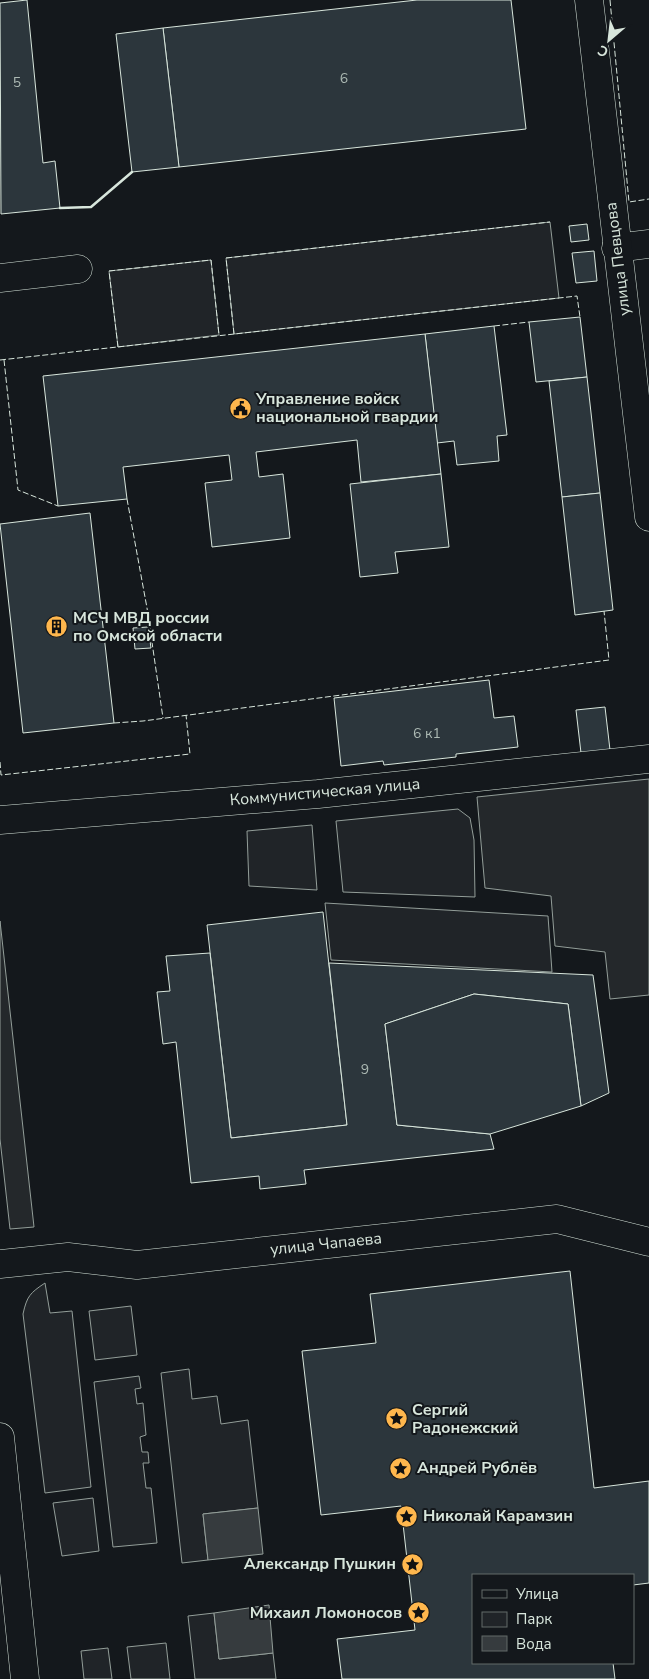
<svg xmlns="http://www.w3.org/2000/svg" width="649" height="1679" font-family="'Nunito Sans',sans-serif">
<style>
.green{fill:#202428;stroke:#939e99}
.parking{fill:#24282b;stroke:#939e99}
.water{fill:#363b3e;stroke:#939e99}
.building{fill:#2c363c;stroke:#d8e6dc}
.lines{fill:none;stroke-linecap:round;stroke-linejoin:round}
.minor-casing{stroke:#d8e6dc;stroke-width:29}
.tertiary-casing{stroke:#d8e6dc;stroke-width:29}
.primary-casing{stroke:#d8e6dc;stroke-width:29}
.minor{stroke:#14181c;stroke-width:28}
.tertiary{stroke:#14181c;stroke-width:28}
.primary{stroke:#14181c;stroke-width:28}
.fence{stroke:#d8e6dc;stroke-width:1;stroke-dasharray:6 2.5;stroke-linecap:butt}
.wall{stroke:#d8e6dc;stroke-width:2.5}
.labels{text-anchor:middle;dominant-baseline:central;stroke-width:4;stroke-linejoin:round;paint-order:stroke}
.number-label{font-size:14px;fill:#adbab4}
.street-label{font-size:16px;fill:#d8e6dc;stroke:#14181c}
.poi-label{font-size:16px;font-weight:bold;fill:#d8e6dc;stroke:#14181c;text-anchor:start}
</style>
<rect width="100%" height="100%" fill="#14181c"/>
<g class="green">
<polygon points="550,222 559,298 234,334 226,258"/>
<polygon points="211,260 219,335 118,347 109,271"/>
<polygon points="458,809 470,818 474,840 475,897 343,892 336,821"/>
<polygon points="312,825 317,890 249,886 247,831"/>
<polygon points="325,903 548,916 552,972 331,960"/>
<path d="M45 1283 50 1313 72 1311 91 1487 45 1493 23 1314C27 1296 30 1293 45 1283Z"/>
<polygon points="131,1306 137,1355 95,1360 89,1311"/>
<polygon points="189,1369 192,1399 217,1396 221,1424 248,1420 258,1508 203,1514 208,1560 182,1563 161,1373"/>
<polygon points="139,1376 141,1388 135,1389 137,1404 143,1403 146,1435 140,1437 142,1452 148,1452 149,1463 143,1463 146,1488 151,1488 157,1543 113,1547 94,1382"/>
<polygon points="93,1498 99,1551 62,1556 53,1503"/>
<polygon points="214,1613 219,1659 273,1653 276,1679 195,1679 188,1616"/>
<polygon points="166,1643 170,1679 131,1679 127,1647"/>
<polygon points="108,1648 112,1679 84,1679 81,1651"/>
</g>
<g class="parking">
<polygon points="649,779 649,995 610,999 605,952 555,946 551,896 485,888 477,797"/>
<polygon points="0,921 34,1227 10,1229 0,1139"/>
</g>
<g class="water">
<polygon points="258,1508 263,1554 208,1560 203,1514"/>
<polygon points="269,1605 273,1653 219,1659 214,1613"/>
</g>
<g class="building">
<polygon points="27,0 43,163 55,161 60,208 1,214 0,3"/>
<polygon points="417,0 511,0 526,129 179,167 163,28"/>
<polygon points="163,28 179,167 132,172 116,34"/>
<polygon points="587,224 589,240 571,242 569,226"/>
<polygon points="594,251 597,281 576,283 572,253"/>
<polygon points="580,317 587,377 536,382 529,322"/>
<polygon points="494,326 507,435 497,436 499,461 457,465 454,441 437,443 425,334"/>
<polygon points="425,334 441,474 361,482 357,440 256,452 259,477 283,474 290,538 212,547 205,483 232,480 229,455 123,467 127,499 58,506 43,376"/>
<polygon points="587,377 600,493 562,497 549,381"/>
<polygon points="441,474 449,547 395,552 398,573 360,577 350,484"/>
<polygon points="600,493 613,610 575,615 562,497"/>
<polygon points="90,513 114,723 23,733 0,524"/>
<polygon points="148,627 151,648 135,649 133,628"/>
<polygon points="489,680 494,718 514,716 518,747 456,754 456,757 384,765 383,761 341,766 334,698"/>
<polygon points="605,707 610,750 581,753 576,710"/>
<polygon points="323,912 347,1125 231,1138 207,925"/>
<polygon points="210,953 231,1138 347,1125 329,963 593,975 609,1093 581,1106 568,1004 474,994 385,1024 397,1125 490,1134 494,1149 304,1170 306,1184 260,1189 259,1176 191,1183 176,1042 163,1044 157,992 170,991 166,956"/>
<polygon points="474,994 568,1004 581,1106 490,1134 397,1125 385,1024"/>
<polygon points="570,1271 594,1488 649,1481 649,1583 633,1585 633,1575 473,1575 473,1663 613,1663 615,1679 342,1679 337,1639 415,1630 401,1506 321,1515 302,1351 376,1343 370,1294"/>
</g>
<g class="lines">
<defs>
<g id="minor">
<polyline points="616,248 649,244"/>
<polyline points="0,278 78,269"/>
<polyline points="0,820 318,794 649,759"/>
<polyline points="0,1264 68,1257 137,1265 557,1219 649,1242"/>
</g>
<polyline id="tertiary" points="589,0 649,517"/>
<polyline id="primary" points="0,1437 25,1679"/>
</defs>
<use href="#minor" class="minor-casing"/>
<use href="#tertiary" class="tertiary-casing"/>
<use href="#primary" class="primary-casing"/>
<use href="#minor" class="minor"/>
<use href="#tertiary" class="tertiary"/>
<use href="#primary" class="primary"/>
<g class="fence">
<polyline points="610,0 629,202 649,199"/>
<polyline points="494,326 529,322"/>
<polyline points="234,334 226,258 550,222"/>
<polyline points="118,347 109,271 211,260 219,335"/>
<polyline points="0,360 577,296 580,317"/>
<polyline points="4,360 18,490 58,506"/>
<polyline points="127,499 147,608 163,718"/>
<polyline points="114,723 143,721 609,660 604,611"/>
<polyline points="0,762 1,775 190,754 186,715"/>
</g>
<polyline class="wall" points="60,208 91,207 132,172"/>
</g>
<defs>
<symbol id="civic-disc" viewBox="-11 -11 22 22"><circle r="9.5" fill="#ffb74d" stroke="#14181c"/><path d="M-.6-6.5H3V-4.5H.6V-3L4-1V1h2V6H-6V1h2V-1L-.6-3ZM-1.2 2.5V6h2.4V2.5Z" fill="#111"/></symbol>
<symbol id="building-disc" viewBox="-11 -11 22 22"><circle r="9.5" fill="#ffb74d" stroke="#14181c"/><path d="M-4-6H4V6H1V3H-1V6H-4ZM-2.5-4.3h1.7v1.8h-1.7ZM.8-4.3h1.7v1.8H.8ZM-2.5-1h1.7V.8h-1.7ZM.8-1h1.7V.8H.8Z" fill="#111"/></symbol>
<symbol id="sight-disc" viewBox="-11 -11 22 22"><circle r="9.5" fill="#ffb74d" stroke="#14181c"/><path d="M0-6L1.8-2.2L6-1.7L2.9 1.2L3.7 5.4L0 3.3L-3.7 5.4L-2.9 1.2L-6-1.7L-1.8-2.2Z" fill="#111"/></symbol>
</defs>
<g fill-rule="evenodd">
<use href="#civic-disc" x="228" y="396" width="25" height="25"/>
<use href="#building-disc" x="44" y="614" width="25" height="25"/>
<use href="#sight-disc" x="384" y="1406" width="25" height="25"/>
<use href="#sight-disc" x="388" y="1456" width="25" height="25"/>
<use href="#sight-disc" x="394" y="1504" width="25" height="25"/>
<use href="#sight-disc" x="400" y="1552" width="25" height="25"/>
<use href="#sight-disc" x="406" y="1600" width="25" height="25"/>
</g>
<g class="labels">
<g class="number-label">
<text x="344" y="78">6</text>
<text x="17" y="82">5</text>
<text x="427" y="733">6 к1</text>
<text x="365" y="1069">9</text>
</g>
<g class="street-label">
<text transform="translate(618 259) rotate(-97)">улица Певцова</text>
<text transform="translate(325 792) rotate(-5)">Коммунистическая улица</text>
<text transform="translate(326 1244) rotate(-6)">улица Чапаева</text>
</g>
<g class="poi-label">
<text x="256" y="399">Управление войск<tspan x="256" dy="18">национальной гвардии</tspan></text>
<text x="73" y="618">МСЧ МВД россии<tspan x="73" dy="18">по Омской области</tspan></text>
<text x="412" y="1410">Сергий<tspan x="412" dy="18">Радонежский</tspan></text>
<text x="417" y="1468">Андрей Рублёв</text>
<text x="423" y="1516">Николай Карамзин</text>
<text x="396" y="1564" text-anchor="end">Александр Пушкин</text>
<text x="402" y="1613" text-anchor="end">Михаил Ломоносов</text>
</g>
</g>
<rect x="472" y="1574" width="162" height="90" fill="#14181c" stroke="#626a69"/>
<rect x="482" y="1590" width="25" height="8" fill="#14181c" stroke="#626a69"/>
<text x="516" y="1599" font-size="15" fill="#d8e6dc">Улица</text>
<rect x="482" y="1612" width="25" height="15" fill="#202428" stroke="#626a69"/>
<text x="516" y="1624" font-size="15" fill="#d8e6dc">Парк</text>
<rect x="482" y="1636" width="25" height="15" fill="#363b3e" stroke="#626a69"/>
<text x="516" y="1649" font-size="15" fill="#d8e6dc">Вода</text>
<g transform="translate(609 40) rotate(208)" stroke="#14181c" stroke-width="4" paint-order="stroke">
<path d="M0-4L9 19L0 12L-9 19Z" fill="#d8e6dc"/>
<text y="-8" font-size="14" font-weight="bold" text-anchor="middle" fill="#d8e6dc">С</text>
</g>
</svg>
